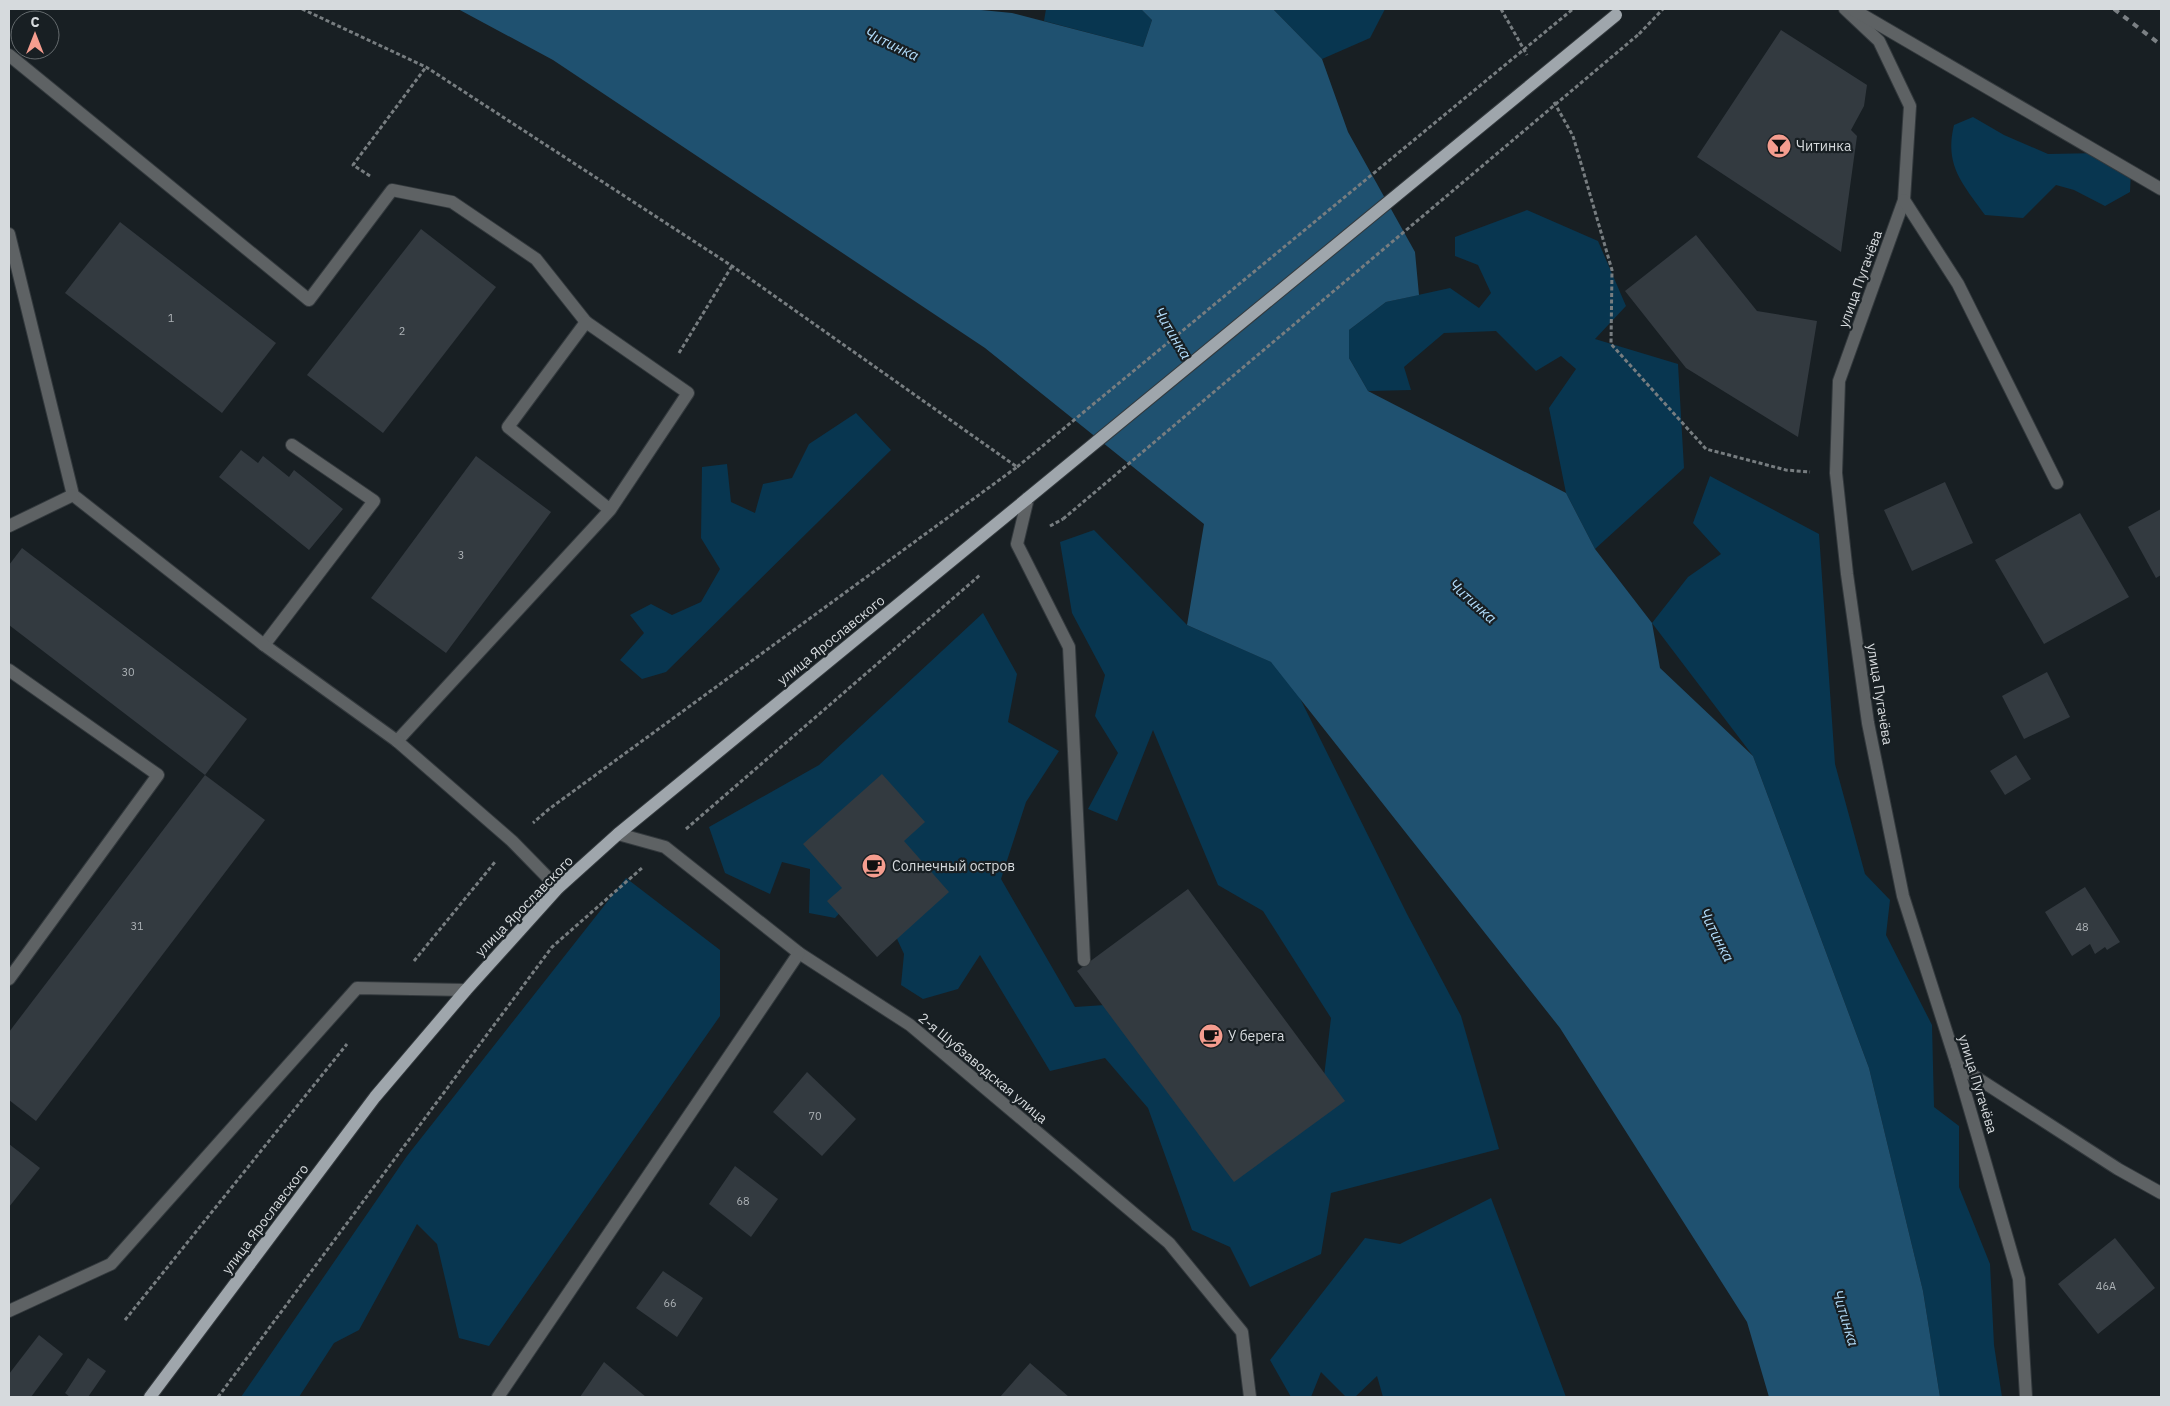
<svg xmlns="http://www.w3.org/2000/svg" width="2170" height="1406" font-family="'IBM Plex Sans',sans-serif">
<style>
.green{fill:#083650}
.water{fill:#1f5170}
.building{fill:#333a40}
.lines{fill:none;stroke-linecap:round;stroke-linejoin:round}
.service-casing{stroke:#33393d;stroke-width:14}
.minor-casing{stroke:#33393d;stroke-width:14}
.primary-casing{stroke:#33393d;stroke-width:14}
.path{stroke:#777d80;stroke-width:3;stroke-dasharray:4 2.5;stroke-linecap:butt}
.service{stroke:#5e6264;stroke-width:12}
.minor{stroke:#5e6264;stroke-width:12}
.primary{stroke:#9fa6ac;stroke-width:12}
.rail{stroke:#7b8084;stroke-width:4;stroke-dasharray:6 6;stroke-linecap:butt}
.primary-bridge-casing{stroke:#33393d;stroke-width:14;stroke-linecap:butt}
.path-bridge{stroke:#777d80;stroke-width:3;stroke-dasharray:4 2.5;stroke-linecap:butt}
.primary-bridge{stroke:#9fa6ac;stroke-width:12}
.labels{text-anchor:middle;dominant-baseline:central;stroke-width:4.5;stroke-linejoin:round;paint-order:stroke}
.number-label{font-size:11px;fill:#adb2b6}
.poi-label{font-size:14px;fill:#d6dadd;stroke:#181f23;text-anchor:start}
.street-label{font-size:14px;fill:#d6dadd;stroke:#181f23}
.water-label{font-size:15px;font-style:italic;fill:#b2ddfb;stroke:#181f23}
</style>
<rect width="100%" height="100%" fill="#181f23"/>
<g class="green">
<polygon points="1046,9 1141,9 1152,20 1143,47 1044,21"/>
<polygon points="1273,9 1385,9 1370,38 1322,59"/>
<path d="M1973 117 2004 135 2048 154 2101 153 2131 170 2130 192 2105 206 2074 190 2056 185 2023 218 1985 215C1963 184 1944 166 1954 125Z"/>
<polygon points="1527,210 1598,241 1626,306 1595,339 1678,364 1684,468 1595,549 1566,493 1549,408 1576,369 1561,356 1536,371 1496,331 1444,333 1404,367 1411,390 1368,391 1349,358 1349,330 1386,302 1450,288 1479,308 1491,293 1478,265 1455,256 1455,237"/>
<polygon points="856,413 891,450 666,672 642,679 620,660 644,633 630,615 651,604 672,615 701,602 720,569 701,538 702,467 727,464 731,502 755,513 763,484 792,478 809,444"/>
<polygon points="1710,476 1819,534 1835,764 1865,874 1890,900 1886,935 1932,1025 1934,1107 1959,1126 1959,1187 1990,1264 1994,1345 2002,1397 1940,1397 1923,1291 1869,1068 1753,756 1652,623 1688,577 1721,554 1693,523"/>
<polygon points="1094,530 1187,625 1285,668 1407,914 1461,1016 1499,1149 1331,1193 1321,1254 1250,1287 1230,1247 1192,1230 1148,1108 1105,1058 1050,1071 980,955 958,989 923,999 901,985 904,954 886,915 855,896 835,918 809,913 810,869 782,862 770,894 725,873 709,827 819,765 983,613 1017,674 1008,722 1059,751 1026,802 1001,879 1075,1007 1120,1004 1320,1110 1331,1018 1263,911 1218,885 1153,730 1117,821 1088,809 1118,753 1095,716 1105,675 1072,613 1060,542"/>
<polygon points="626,878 720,950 720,1016 489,1346 459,1338 437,1244 417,1224 359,1330 334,1343 299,1397 241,1397 407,1156"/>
<polygon points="1491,1198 1566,1397 1383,1397 1377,1376 1355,1397 1346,1397 1321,1372 1311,1397 1291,1397 1270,1360 1365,1238 1400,1244"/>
</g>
<polygon class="water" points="458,9 971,9 1012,13 1143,47 1152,20 1141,9 1273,9 1322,59 1348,132 1415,252 1419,295 1386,302 1349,330 1349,358 1368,391 1566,493 1595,549 1652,623 1660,668 1753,756 1869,1068 1923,1291 1940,1397 1769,1397 1747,1322 1560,1028 1271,662 1187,625 1204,524 985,348 553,60"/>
<g class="building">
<polygon points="1781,30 1867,85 1864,106 1851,130 1857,136 1841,252 1697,157"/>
<polygon points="120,222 276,343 222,413 65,293"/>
<polygon points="421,229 496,287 383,433 307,375"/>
<polygon points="1696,235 1757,311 1817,321 1798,437 1686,368 1625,291"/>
<polygon points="241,450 258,463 263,456 289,477 294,470 343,509 309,550 219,477"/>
<polygon points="476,456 551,512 446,653 371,598"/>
<polygon points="1945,482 1973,543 1912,571 1884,510"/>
<polygon points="2161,509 2161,575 2156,578 2128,527"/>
<polygon points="2080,513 2129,597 2044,644 1995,560"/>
<polygon points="22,548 247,719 205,775 9,625 9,565"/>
<polygon points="2047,672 2070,717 2024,739 2002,696"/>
<polygon points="2016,755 2031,779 2005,795 1990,771"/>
<polygon points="882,774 925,822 904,841 949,892 877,957 827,901 842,888 803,844"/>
<polygon points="205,775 265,820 36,1121 9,1100 9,1032"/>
<polygon points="2085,887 2120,942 2107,950 2105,947 2095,954 2090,944 2072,956 2045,912"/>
<polygon points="1188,889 1345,1101 1234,1182 1077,971"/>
<polygon points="807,1072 856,1119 822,1156 773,1112"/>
<polygon points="9,1144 40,1168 9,1207"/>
<polygon points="735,1166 778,1199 751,1237 709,1204"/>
<polygon points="2115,1238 2155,1288 2098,1334 2058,1284"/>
<polygon points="663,1271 703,1298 677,1337 636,1308"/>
<polygon points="39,1335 63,1354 31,1397 9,1397 9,1374"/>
<polygon points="88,1358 106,1371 88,1397 70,1397 65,1393"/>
<polygon points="604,1362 646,1397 580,1397"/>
<polygon points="1030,1363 1069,1397 1000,1397"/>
</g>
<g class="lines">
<defs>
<g id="service">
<polyline points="9,55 309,300 392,190 452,202 536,259 586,322"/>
<polyline points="1028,498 1017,544 1069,647 1084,960"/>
<polyline points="264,645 374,501 292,445"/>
<polyline points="9,670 158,775 9,979"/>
<polyline points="397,741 610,510 508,427 586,322 688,393 610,510"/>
<polyline points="9,1311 111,1264 357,988 466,990"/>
</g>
<g id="minor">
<polyline points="1845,9 1879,41 1910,106 1904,200 1839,381 1836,473 1847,574 1868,723 1903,896 1957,1065 2019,1279 2026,1397"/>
<polyline points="1854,10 2161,189"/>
<polyline points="1904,200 1958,284 2057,483"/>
<polyline points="9,234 73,495 264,645 397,741 512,841 558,888"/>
<polyline points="9,526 73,495"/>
<polyline points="618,834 665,847 799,953 910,1025 1169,1243 1242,1332 1250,1397"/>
<polyline points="1957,1065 2118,1169 2161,1193"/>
<polyline points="498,1397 799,953"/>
</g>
<polyline id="primary" points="150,1397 375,1097 466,990 558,888 618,834 1028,498"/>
</defs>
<use href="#service" class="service-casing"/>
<use href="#minor" class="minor-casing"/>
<use href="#primary" class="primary-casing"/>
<g class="path">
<polyline points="302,9 426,67 732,266 1017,467 549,809 533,823"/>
<polyline points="1501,9 1527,55"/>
<polyline points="1639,34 1663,9"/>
<polyline points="1554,102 1573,136 1612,270 1611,344 1706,449 1786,470 1810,472"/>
<polyline points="370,176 353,165 426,67"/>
<polyline points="679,353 732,266"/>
<polyline points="1050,526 1063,519"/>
<polyline points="686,829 980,575"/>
<polyline points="414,961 495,862"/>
<polyline points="125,1320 347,1044"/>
<polyline points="218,1397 552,947 642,868"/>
</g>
<use href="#service" class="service"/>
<use href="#minor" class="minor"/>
<use href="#primary" class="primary"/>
<polyline class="rail" points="2114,9 2161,45"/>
<defs>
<polyline id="primary-bridge" points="1028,498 1616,15"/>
</defs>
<use href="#primary-bridge" class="primary-bridge-casing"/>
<g class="path-bridge">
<polyline points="1017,467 1573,9"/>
<polyline points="1063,519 1639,34"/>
</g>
<use href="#primary-bridge" class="primary-bridge"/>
</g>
<defs>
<symbol id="bar-disc" viewBox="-11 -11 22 22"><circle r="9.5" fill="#f59d8f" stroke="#181f23"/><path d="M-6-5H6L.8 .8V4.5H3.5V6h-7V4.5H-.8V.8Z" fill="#111"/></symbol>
<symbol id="cafe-disc" viewBox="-11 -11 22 22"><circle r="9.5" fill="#f59d8f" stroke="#181f23"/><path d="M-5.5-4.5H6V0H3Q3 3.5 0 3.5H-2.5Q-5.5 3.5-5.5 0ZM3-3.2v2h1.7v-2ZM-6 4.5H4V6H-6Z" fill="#111"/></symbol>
</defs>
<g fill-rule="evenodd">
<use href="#bar-disc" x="1765" y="132" width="28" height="28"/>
<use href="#cafe-disc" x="860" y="852" width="28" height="28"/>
<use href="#cafe-disc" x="1197" y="1022" width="28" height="28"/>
</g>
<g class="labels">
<g class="number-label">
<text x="171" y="318">1</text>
<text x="402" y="331">2</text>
<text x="461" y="555">3</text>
<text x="128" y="672">30</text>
<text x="137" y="926">31</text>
<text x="2082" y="927">48</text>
<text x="815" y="1116">70</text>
<text x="743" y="1201">68</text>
<text x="2106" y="1286">46А</text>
<text x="670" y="1303">66</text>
</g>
<g class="poi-label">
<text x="1796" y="146">Читинка</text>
<text x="892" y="866">Солнечный остров</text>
<text x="1228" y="1036">У берега</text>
</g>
<g class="street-label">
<text transform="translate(1860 279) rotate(-70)">улица Пугачёва</text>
<text transform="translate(831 640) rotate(-39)">улица Ярославского</text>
<text transform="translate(1880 694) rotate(81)">улица Пугачёва</text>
<text transform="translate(524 906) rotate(-46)">улица Ярославского</text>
<text transform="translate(983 1068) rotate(40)">2-я Шубзаводская улица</text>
<text transform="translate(1978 1084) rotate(73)">улица Пугачёва</text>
<text transform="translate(265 1219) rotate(-53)">улица Ярославского</text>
</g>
<g class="water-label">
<text transform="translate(892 44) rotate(25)">Читинка</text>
<text transform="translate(1173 333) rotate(59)">Читинка</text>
<text transform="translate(1473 601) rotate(42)">Читинка</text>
<text transform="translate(1717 935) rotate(63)">Читинка</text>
<text transform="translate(1846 1318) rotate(73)">Читинка</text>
</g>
</g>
<rect width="2170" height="1406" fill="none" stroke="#d6dadd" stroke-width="20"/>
<g transform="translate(35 35)"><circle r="24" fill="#181f23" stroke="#646a6d"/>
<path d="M0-4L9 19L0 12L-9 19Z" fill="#f59d8f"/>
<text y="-8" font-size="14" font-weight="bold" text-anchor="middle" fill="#d6dadd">С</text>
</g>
</svg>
